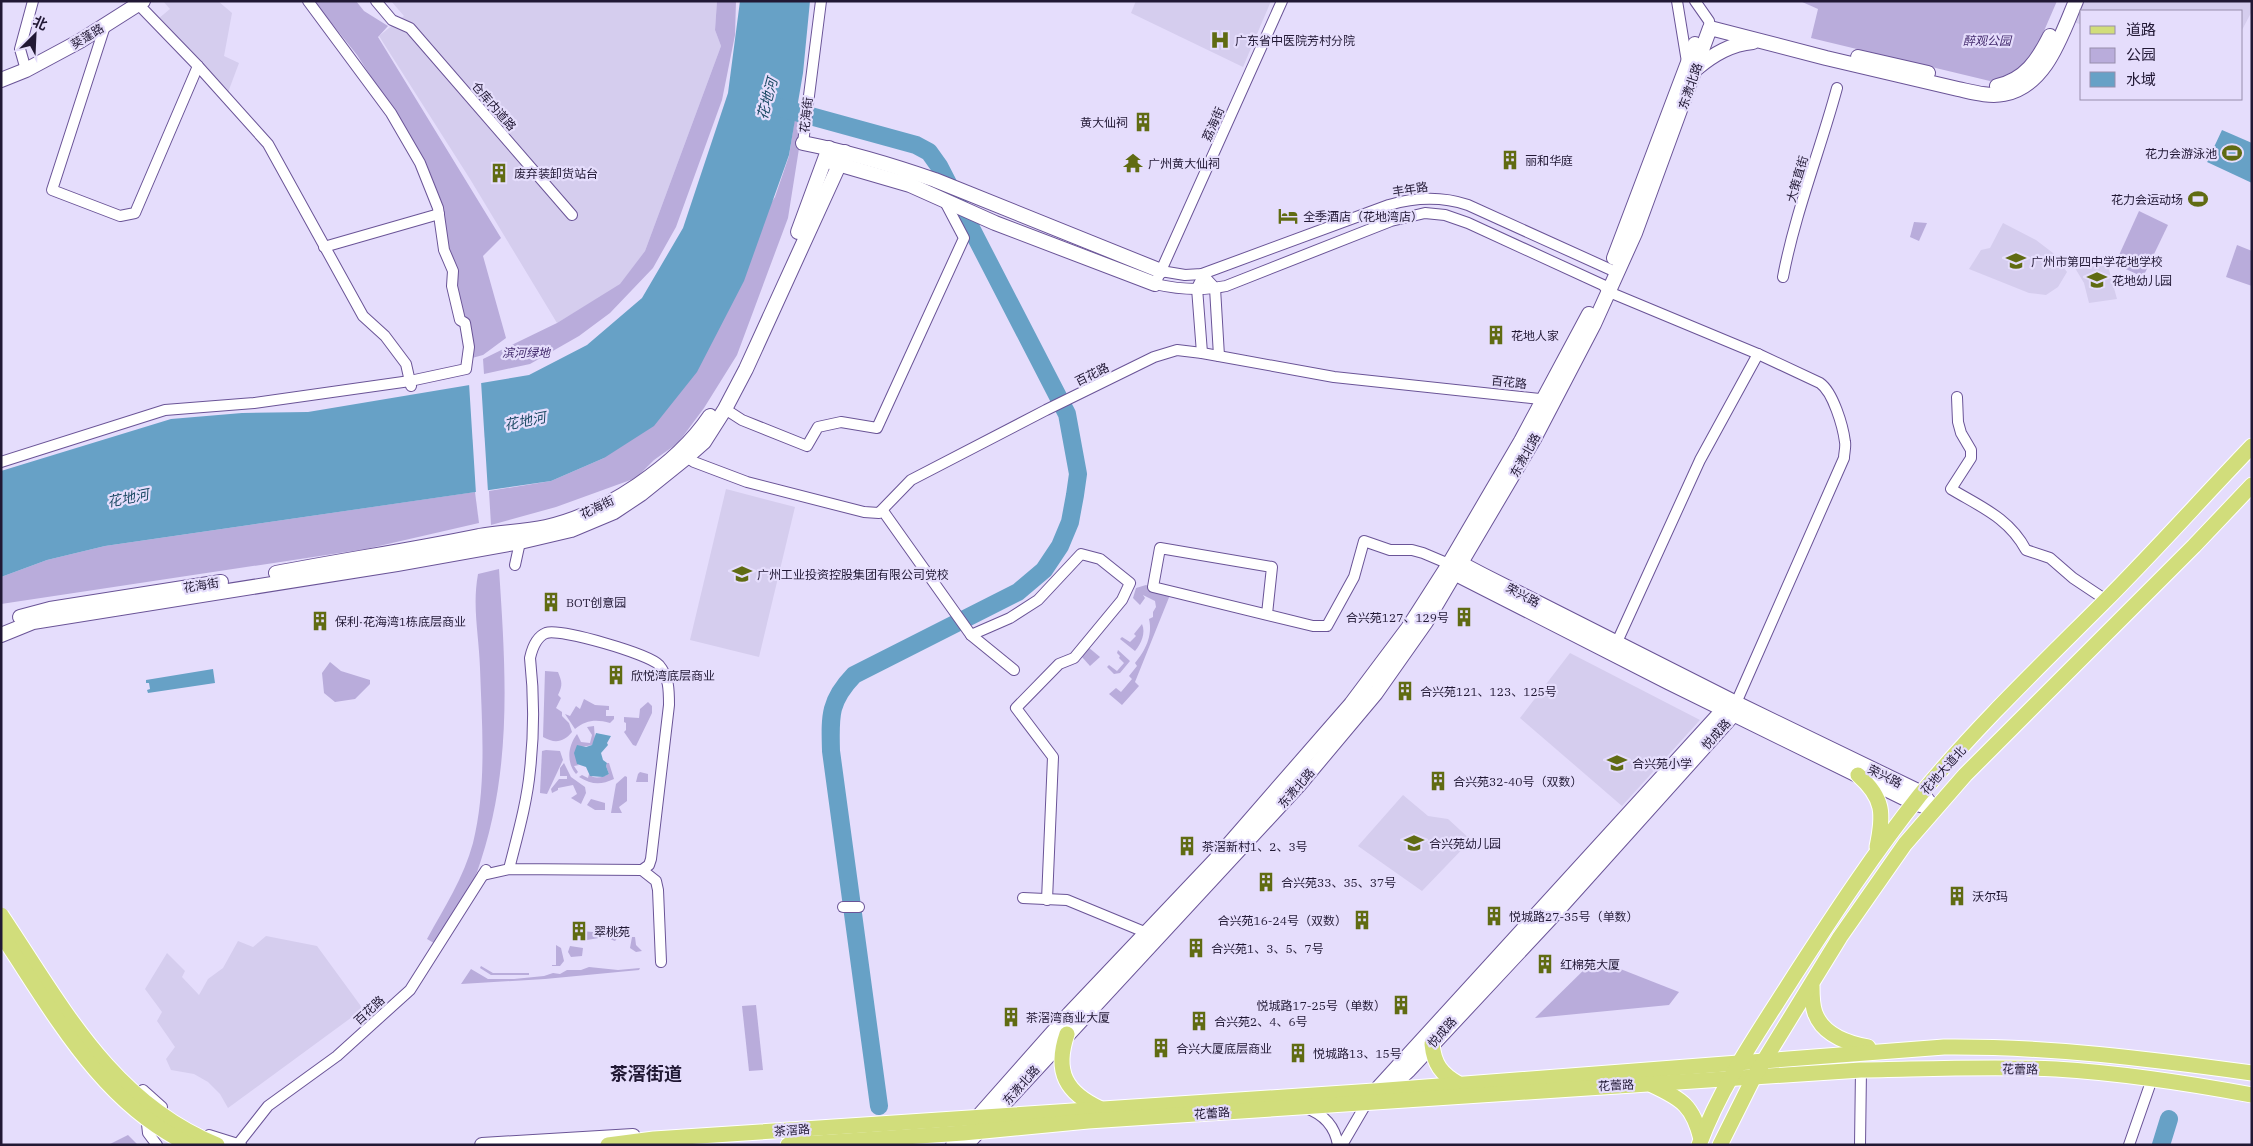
<svg xmlns="http://www.w3.org/2000/svg" width="2253" height="1146" font-family="'IBM Plex Serif','Noto Sans SC',serif">
<style>
.built{fill:#d5cdee}
.green{fill:#b9acdb}
.water{fill:#67a1c6}
.pier{fill:#e5ddfc}
.lines{fill:none;stroke-linecap:round;stroke-linejoin:round}
.river{stroke:#67a1c6;stroke-width:18}
.street-casing{stroke:#6a5497;stroke-width:12}
.secondary-casing{stroke:#6a5497;stroke-width:16}
.primary-casing{stroke:#fff;stroke-width:17}
.street{stroke:#fff;stroke-width:10}
.secondary{stroke:#fff;stroke-width:14}
.primary{stroke:#d1dd7b;stroke-width:15}
.primary-bridge-casing{stroke:#fff;stroke-width:17;stroke-linecap:butt}
.primary-bridge{stroke:#d1dd7b;stroke-width:15}
.labels{text-anchor:middle;dominant-baseline:central;stroke-width:4.5;stroke-linejoin:round;paint-order:stroke}
.street-label{font-size:12px;fill:#211834;stroke:#e5ddfc}
.poi-label{font-size:12px;fill:#211834;stroke:#e5ddfc;text-anchor:start}
.park-label{font-size:12px;font-style:italic;fill:#442b6e;stroke:#e5ddfc}
.water-label{font-size:14px;font-style:italic;fill:#194862;stroke:#e5ddfc}
.district-label{font-size:18px;font-weight:bold;fill:#211834;stroke:#e5ddfc}
</style>
<rect width="100%" height="100%" fill="#e5ddfc"/>
<g class="built">
<polygon points="163,1 218,1 232,13 224,56 239,63 227,95 158,19 170,9"/>
<polygon points="391,1 717,1 715,30 721,46 645,251 620,285 557,323 470,179 379,36 404,16"/>
<polygon points="1136,1 1271,1 1243,67 1131,13"/>
<polygon points="2084,1 2252,1 2252,11 2242,30 2242,11 2082,11 2082,25 2074,22"/>
<polygon points="2003,223 2036,240 2053,253 2067,272 2058,287 2046,295 2029,293 1969,269 1981,250 1990,248"/>
<polygon points="2106,259 2117,299 2089,303 2084,283 2075,268"/>
<polygon points="726,489 795,507 759,657 690,640"/>
<polygon points="1570,653 1700,720 1622,806 1520,718"/>
<polygon points="1403,795 1428,816 1448,819 1471,840 1422,891 1358,846"/>
<polygon points="266,936 317,946 363,1009 228,1108 220,1094 208,1082 194,1074 171,1070 166,1059 175,1047 157,1021 162,1012 145,989 167,953 185,971 182,977 199,995 208,979 223,968 238,941 253,947"/>
</g>
<g class="green">
<polygon points="314,1 356,1 364,11 388,26 378,37 501,238 483,256 506,338 483,355 472,358 462,317 455,269 447,243 436,193 421,154 357,55"/>
<polygon points="717,1 736,1 735,35 722,100 676,227 653,268 610,313 579,336 530,364 484,374 483,359 557,323 620,284 645,251 721,46 715,30"/>
<polygon points="1800,1 2057,1 2030,63 1994,82 1811,38 1818,9"/>
<polygon points="795,117 804,117 788,218 737,355 704,408 678,443 654,460 636,478 556,507 491,525 489,491 551,481 604,458 775,197 789,156"/>
<polygon points="2139,211 2168,225 2143,277 2115,264"/>
<polygon points="1914,222 1927,223 1919,241 1910,237"/>
<polygon points="2237,245 2252,251 2252,286 2226,277"/>
<polygon points="475,492 479,523 366,549 1,604 1,577 47,560 105,546"/>
<path d="M499 569C506 675 513 773 476 875 468 899 451 923 439 946L427 939C444 908 464 877 473 843 487 786 482 726 480 668 479 635 472 607 478 574Z"/>
<path d="M1146 585 1170 595 1135 682 1139 686 1122 705 1109 694 1116 688 1121 692 1132 679 1129 676 1137 666 1135 663C1145 651 1153 636 1149 619L1153 617V612L1156 607 1155 601 1143 595 1145 598 1140 605 1133 598 1136 588Z"/>
<path d="M1142 624C1146 633 1141 644 1135 651L1120 639 1122 637 1130 642 1136 636 1134 634Z"/>
<polygon points="1088,647 1100,657 1090,666 1082,657"/>
<polygon points="1118,650 1130,661 1120,673 1114,674 1107,667 1109,665 1117,671 1124,663 1119,658 1120,656 1117,653"/>
<polygon points="330,662 341,671 370,680 370,684 355,699 335,702 324,693 322,673"/>
<path d="M545 671 558 672C562 682 563 685 558 695L561 698 556 708 562 712V716L569 723 572 732C564 742 555 744 543 737Z"/>
<path d="M584 699 595 705 609 706V710H606V716H614V719L610 723C596 719 586 720 575 729L565 714 570 716 576 706 580 709Z"/>
<polygon points="648,702 652,706 652,713 636,746 633,745 624,732 626,730 626,723 624,722 624,717 639,718 640,709"/>
<path d="M594 726 595 740 592 745 582 747 577 764 579 765 574 766 578 772 576 774C566 762 568 746 577 734L581 742 590 743 592 735 587 727Z"/>
<polygon points="546,750 560,751 563,760 547,794 540,793 542,751"/>
<polygon points="564,763 571,777 585,787 586,793 581,804 571,798 577,794 573,785 558,788 558,790 552,793 551,789 559,779 567,779 567,776 560,776 560,768"/>
<path d="M607 763H609L614 779C601 785 592 785 579 777L582 775 588 778 589 774C594 780 603 777 609 774L606 766Z"/>
<polygon points="640,772 648,774 648,782 636,782 638,774"/>
<polygon points="625,776 627,777 627,801 619,807 622,813 611,813 616,784"/>
<polygon points="591,799 605,803 605,810 595,810 587,805"/>
<polygon points="580,931 593,932 594,935 618,933 619,936 615,941 605,937 581,941 578,934"/>
<polygon points="632,937 635,937 636,945 642,951 636,952 630,948"/>
<polygon points="556,945 561,948 564,961 560,966 552,966 552,965 556,965"/>
<polygon points="570,946 583,948 582,956 571,957 568,952"/>
<polygon points="1595,959 1679,992 1669,1005 1535,1018"/>
<polygon points="481,966 493,973 529,973 529,975 491,975 480,968"/>
<polygon points="589,967 618,970 640,968 639,970 545,979 461,984 471,969 488,979 514,979 544,976 553,973 560,974 567,970 581,970"/>
<polygon points="756,1005 763,1070 749,1071 742,1006"/>
<polygon points="128,1135 138,1145 108,1145"/>
</g>
<g class="water">
<polygon points="740,1 810,1 803,73 789,155 744,281 697,372 654,426 604,458 551,481 105,546 47,560 1,577 1,471 171,419 242,413 308,412 529,375 587,345 642,298 683,228 728,93"/>
<polygon points="2222,130 2252,143 2252,183 2207,162"/>
<polygon points="213,669 215,683 148,693 147,690 150,689 149,683 146,683 146,680"/>
<polygon points="596,733 611,736 607,743 608,745 601,753 603,760 607,763 606,766 609,774 603,777 590,776 586,767 577,764 574,753 577,745 586,747 592,745"/>
</g>
<polygon class="pier" points="481,381 488,492 476,494 469,383"/>
<g class="lines">
<g class="river">
<path d="M774 106 916 145 929 152 939 166 1067 414 1078 474 1075 495 1070 522 1060 546 1044 570 1018 592 854 675C829 701 830 716 831 751L879 1106"/>
<polyline points="2161,1145 2169,1119"/>
</g>
<defs>
<g id="street">
<polyline points="376,1 392,20 410,28 572,215"/>
<path d="M1282 1 1155 284C1177 289 1203 291 1226 286L1391 221 1425 213 1445 215 1468 223 1603 285 1609 292 1758 354 1820 383C1833 392 1843 426 1845 442 1846 447 1844 453 1844 458L1736 703"/>
<polyline points="1677,1 1687,62"/>
<polyline points="1695,1 1709,21 1710,28"/>
<polyline points="139,5 198,66 268,144 363,316 385,336 406,364 411,386"/>
<polyline points="105,26 52,190 120,216 135,213 198,66"/>
<polyline points="26,70 20,49 33,1"/>
<polyline points="803,143 821,1"/>
<polyline points="324,247 439,214"/>
<path d="M1161 271 1185 275 1202 274 1389 205C1416 197 1441 196 1468 205L1618 273"/>
<polyline points="1202,274 1215,288 1219,356"/>
<path d="M1783 277C1795 213 1820 151 1837 88"/>
<polyline points="1200,282 1197,288 1202,353"/>
<path d="M1957 397 1958 422 1961 433 1971 450V458L1951 489C1981 507 2009 518 2026 550L2050 558 2073 578 2106 600"/>
<polyline points="725,409 742,420 807,446 818,427 841,422 877,428 964,238 944,200"/>
<polyline points="682,454 694,462 747,482 864,512 879,513 911,480 1046,410 1154,357 1177,350 1202,353 1334,377 1549,400"/>
<polyline points="1,462 165,410 254,403 410,381 466,369 469,347 465,323 460,320 452,286 453,271 444,250 438,208 420,163 391,113 308,1"/>
<polyline points="883,511 971,635 1014,670"/>
<polyline points="515,565 520,542"/>
<polyline points="1267,614 1272,567 1160,548 1153,587 1313,626 1327,626 1354,577 1364,541 1390,550 1412,550 1423,553 1449,564"/>
<polyline points="971,635 1010,618 1038,600 1081,554 1100,559 1130,583 1122,600 1074,658 1059,664 1016,708 1053,757 1047,900"/>
<polyline points="1617,642 1700,460 1758,354"/>
<polyline points="642,870 656,881 658,890 661,962"/>
<path d="M483 875 509 869C517 837 527 803 530 770 534 734 534 694 530 658 532 649 536 637 546 633 560 628 649 654 659 665 669 677 669 690 669 705L651 859 649 865 642 870 509 869"/>
<polyline points="1023,898 1067,900 1147,933"/>
<polyline points="843,907 859,907"/>
<polyline points="143,1090 162,1107"/>
<path d="M1306 1108C1323 1114 1335 1126 1338 1145"/>
<polyline points="146,1115 148,1133 157,1145"/>
<polyline points="209,1135 241,1145"/>
<polyline points="238,1144 268,1106 337,1056 410,990 486,870"/>
<polyline points="1342,1145 1366,1104"/>
<polyline points="1860,1145 1861,1070"/>
<polyline points="2129,1145 2152,1079"/>
</g>
<g id="secondary">
<polyline points="1858,57 1928,73"/>
<path d="M1697 68C1714 54 1731 44 1753 42"/>
<polyline points="1,80 26,70 80,41 143,1"/>
<path d="M1997 86C2025 80 2038 60 2050 36"/>
<path d="M803 143C848 152 892 165 935 180L1161 271"/>
<polyline points="831,162 910,185 995,223 1155,284"/>
<polyline points="798,232 829,148"/>
<polyline points="1614,258 1695,44"/>
<polyline points="1454,564 1462,564 1483,575 1736,703 1922,793 1934,809"/>
<polyline points="1451,567 1456,574 1668,682 1914,803 1924,806"/>
<path d="M276 573C344 560 411 550 479 536 501 532 524 532 546 527 605 514 677 465 710 416"/>
<polyline points="20,617 50,609 221,582"/>
<polyline points="1,635 33,622 397,564 520,542 571,530 614,512 641,494 687,457 704,442 725,409 746,369 845,152"/>
<polyline points="1383,1094 1409,1070 1549,920 1734,714 1736,703"/>
<polyline points="1370,1097 1724,709 1736,703"/>
<polyline points="482,1145 633,1136"/>
<polyline points="953,1145 1069,1014 1216,859 1351,704 1408,628 1449,564 1521,441 1589,314"/>
<path d="M966 1145 1299 785 1376 693 1426 622 1534 439 1594 324 1635 233 1710 28 1826 58 1958 89C1972 92 1989 97 2004 94 2046 86 2061 36 2076 1"/>
</g>
<g id="primary">
<path d="M1858 775C1884 798 1884 814 1877 847"/>
<path d="M1812 986C1812 994 1812 1005 1815 1013 1823 1035 1846 1043 1868 1047"/>
<path d="M1067 1034C1054 1072 1066 1093 1101 1109"/>
<path d="M1432 1044C1434 1064 1441 1074 1459 1084"/>
<path d="M1652 1085C1682 1099 1693 1106 1701 1139"/>
<path d="M608 1145 654 1139 1374 1091 1944 1047C2048 1046 2150 1059 2252 1073"/>
<path d="M788 1145 963 1133 1088 1121 1861 1070C1926 1069 1991 1066 2056 1069 2121 1073 2187 1083 2252 1095"/>
<path d="M1699 1145C1721 1085 1760 1030 1794 976 1834 914 1874 853 1920 795 1976 727 2041 665 2103 603 2154 552 2202 498 2252 446"/>
<polyline points="1720,1145 1754,1077 1840,937 1905,844 1965,775 2194,546 2252,485"/>
</g>
</defs>
<use href="#street" class="street-casing"/>
<use href="#secondary" class="secondary-casing"/>
<use href="#primary" class="primary-casing"/>
<use href="#street" class="street"/>
<use href="#secondary" class="secondary"/>
<use href="#primary" class="primary"/>
<defs>
<g id="primary-bridge">
<path d="M1 915C62 1006 111 1102 217 1145"/>
<path d="M1 934C54 1013 101 1103 190 1145"/>
</g>
</defs>
<use href="#primary-bridge" class="primary-bridge-casing"/>
<use href="#primary-bridge" class="primary-bridge"/>
</g>
<defs>
<symbol id="hospital-bare" viewBox="-9 -9 18 18"><path d="M-5-5h3v3.5h4V-5h3V5h-3V1.5h-4V5h-3Z" fill="#606b12" stroke="#e5ddfc" stroke-width="2.5" paint-order="stroke"/></symbol>
<symbol id="building-bare" viewBox="-9 -9 18 18"><path d="M-4-6H4V6H1V3H-1V6H-4ZM-2.5-4.3h1.7v1.8h-1.7ZM.8-4.3h1.7v1.8H.8ZM-2.5-1h1.7V.8h-1.7ZM.8-1h1.7V.8H.8Z" fill="#606b12" stroke="#e5ddfc" stroke-width="2.5" paint-order="stroke"/></symbol>
<symbol id="stadium-bare" viewBox="-9 -9 18 18"><path d="M0-5a6.5 5 0 1 0 0 10a6.5 5 0 1 0 0-10ZM-3.5-1.8h7v3.6h-7Z" fill="#606b12" stroke="#e5ddfc" stroke-width="2.5" paint-order="stroke"/></symbol>
<symbol id="temple-bare" viewBox="-9 -9 18 18"><path d="M0-6L5-2H3V0L6.5 2.5H4V6H1.5V3h-3V6H-4V2.5H-6.5L-3 0V-2H-5Z" fill="#606b12" stroke="#e5ddfc" stroke-width="2.5" paint-order="stroke"/></symbol>
<symbol id="hotel-bare" viewBox="-9 -9 18 18"><path d="M-6-4.5h1.5V1H6V5H4.5V3h-9V5H-6ZM-4 0a1.8 1.8 0 1 1 3.6 0ZM.5 0V-2.5h3Q6-2.5 6 0Z" fill="#606b12" stroke="#e5ddfc" stroke-width="2.5" paint-order="stroke"/></symbol>
<symbol id="school-bare" viewBox="-9 -9 18 18"><path d="M0-5L7-2L0 1L-7-2ZM-4 1L0 2.5L4 1V4Q0 6-4 4Z" fill="#606b12" stroke="#e5ddfc" stroke-width="2.5" paint-order="stroke"/></symbol>
</defs>
<g fill-rule="evenodd">
<use href="#hospital-bare" x="1206" y="26" width="28" height="28"/>
<use href="#building-bare" x="1129" y="108" width="28" height="28"/>
<use href="#stadium-bare" x="2218" y="139" width="28" height="28"/>
<use href="#building-bare" x="1496" y="146" width="28" height="28"/>
<use href="#temple-bare" x="1119" y="149" width="28" height="28"/>
<use href="#building-bare" x="485" y="159" width="28" height="28"/>
<use href="#stadium-bare" x="2184" y="185" width="28" height="28"/>
<use href="#hotel-bare" x="1274" y="202" width="28" height="28"/>
<use href="#school-bare" x="2002" y="247" width="28" height="28"/>
<use href="#school-bare" x="2083" y="266" width="28" height="28"/>
<use href="#building-bare" x="1482" y="321" width="28" height="28"/>
<use href="#school-bare" x="728" y="560" width="28" height="28"/>
<use href="#building-bare" x="537" y="588" width="28" height="28"/>
<use href="#building-bare" x="1450" y="603" width="28" height="28"/>
<use href="#building-bare" x="306" y="607" width="28" height="28"/>
<use href="#building-bare" x="602" y="661" width="28" height="28"/>
<use href="#building-bare" x="1391" y="677" width="28" height="28"/>
<use href="#school-bare" x="1603" y="749" width="28" height="28"/>
<use href="#building-bare" x="1424" y="767" width="28" height="28"/>
<use href="#school-bare" x="1400" y="829" width="28" height="28"/>
<use href="#building-bare" x="1173" y="832" width="28" height="28"/>
<use href="#building-bare" x="1252" y="868" width="28" height="28"/>
<use href="#building-bare" x="1943" y="882" width="28" height="28"/>
<use href="#building-bare" x="1480" y="902" width="28" height="28"/>
<use href="#building-bare" x="1348" y="906" width="28" height="28"/>
<use href="#building-bare" x="565" y="917" width="28" height="28"/>
<use href="#building-bare" x="1182" y="934" width="28" height="28"/>
<use href="#building-bare" x="1531" y="950" width="28" height="28"/>
<use href="#building-bare" x="1387" y="991" width="28" height="28"/>
<use href="#building-bare" x="997" y="1003" width="28" height="28"/>
<use href="#building-bare" x="1185" y="1007" width="28" height="28"/>
<use href="#building-bare" x="1147" y="1034" width="28" height="28"/>
<use href="#building-bare" x="1284" y="1039" width="28" height="28"/>
</g>
<g class="labels">
<g class="street-label">
<text transform="translate(87 36) rotate(-31)">葵蓬路</text>
<text transform="translate(1690 86) rotate(-71)">东漖北路</text>
<text transform="translate(494 106) rotate(49)">仓库内道路</text>
<text transform="translate(806 115) rotate(-84)">花海街</text>
<text transform="translate(1213 124) rotate(-66)">荔海街</text>
<text transform="translate(1797 179) rotate(-74)">大策直街</text>
<text transform="translate(1410 189) rotate(-9)">丰年路</text>
<text transform="translate(1092 374) rotate(-26)">百花路</text>
<text transform="translate(1509 382) rotate(6)">百花路</text>
<text transform="translate(1525 455) rotate(-61)">东漖北路</text>
<text transform="translate(597 507) rotate(-26)">花海街</text>
<text transform="translate(201 585) rotate(-9)">花海街</text>
<text transform="translate(1523 595) rotate(28)">荣兴路</text>
<text transform="translate(1716 734) rotate(-48)">悦成路</text>
<text transform="translate(1943 770) rotate(-48)">花地大道北</text>
<text transform="translate(1885 776) rotate(26)">荣兴路</text>
<text transform="translate(1296 788) rotate(-49)">东漖北路</text>
<text transform="translate(369 1010) rotate(-42)">百花路</text>
<text transform="translate(1442 1032) rotate(-48)">悦成路</text>
<text transform="translate(2020 1069) rotate(1)">花蕾路</text>
<text transform="translate(1021 1085) rotate(-48)">东漖北路</text>
<text transform="translate(1616 1085) rotate(-3)">花蕾路</text>
<text transform="translate(1212 1113) rotate(-4)">花蕾路</text>
<text transform="translate(792 1130) rotate(-4)">茶滘路</text>
</g>
<g class="poi-label">
<text x="1235" y="40">广东省中医院芳村分院</text>
<text x="1128" y="122" text-anchor="end">黄大仙祠</text>
<text x="2217" y="153" text-anchor="end">花力会游泳池</text>
<text x="1525" y="160">丽和华庭</text>
<text x="1148" y="163">广州黄大仙祠</text>
<text x="514" y="173">废弃装卸货站台</text>
<text x="2183" y="199" text-anchor="end">花力会运动场</text>
<text x="1303" y="216">全季酒店（花地湾店）</text>
<text x="2031" y="261">广州市第四中学花地学校</text>
<text x="2112" y="280">花地幼儿园</text>
<text x="1511" y="335">花地人家</text>
<text x="757" y="574">广州工业投资控股集团有限公司党校</text>
<text x="566" y="602">BOT创意园</text>
<text x="1449" y="617" text-anchor="end">合兴苑127、129号</text>
<text x="335" y="621">保利·花海湾1栋底层商业</text>
<text x="631" y="675">欣悦湾底层商业</text>
<text x="1420" y="691">合兴苑121、123、125号</text>
<text x="1632" y="763">合兴苑小学</text>
<text x="1453" y="781">合兴苑32-40号（双数）</text>
<text x="1429" y="843">合兴苑幼儿园</text>
<text x="1202" y="846">茶滘新村1、2、3号</text>
<text x="1281" y="882">合兴苑33、35、37号</text>
<text x="1972" y="896">沃尔玛</text>
<text x="1509" y="916">悦城路27-35号（单数）</text>
<text x="1347" y="920" text-anchor="end">合兴苑16-24号（双数）</text>
<text x="594" y="931">翠桃苑</text>
<text x="1211" y="948">合兴苑1、3、5、7号</text>
<text x="1560" y="964">红棉苑大厦</text>
<text x="1386" y="1005" text-anchor="end">悦城路17-25号（单数）</text>
<text x="1026" y="1017">茶滘湾商业大厦</text>
<text x="1214" y="1021">合兴苑2、4、6号</text>
<text x="1176" y="1048">合兴大厦底层商业</text>
<text x="1313" y="1053">悦城路13、15号</text>
</g>
<g class="park-label">
<text x="1987" y="40">醉观公园</text>
<text x="526" y="352">滨河绿地</text>
</g>
<g class="water-label">
<text transform="translate(767 99) rotate(-75)">花地河</text>
<text transform="translate(525 421) rotate(-11)">花地河</text>
<text transform="translate(128 498) rotate(-11)">花地河</text>
</g>
<g class="district-label">
<text x="646" y="1073">茶滘街道</text>
</g>
</g>
<rect width="2253" height="1146" fill="none" stroke="#211834" stroke-width="5"/>
<rect x="2080" y="10" width="162" height="90" fill="#e5ddfc" stroke="#978eac"/>
<rect x="2090" y="26" width="25" height="8" fill="#d1dd7b" stroke="#978eac"/>
<text x="2126" y="35" font-size="15" fill="#211834">道路</text>
<rect x="2090" y="48" width="25" height="15" fill="#b9acdb" stroke="#978eac"/>
<text x="2126" y="60" font-size="15" fill="#211834">公园</text>
<rect x="2090" y="72" width="25" height="15" fill="#67a1c6" stroke="#978eac"/>
<text x="2126" y="85" font-size="15" fill="#211834">水域</text>
<g transform="translate(35 35) rotate(24)" stroke="#e5ddfc" stroke-width="4" paint-order="stroke">
<path d="M0-4L9 19L0 12L-9 19Z" fill="#211834"/>
<text y="-8" font-size="14" font-weight="bold" text-anchor="middle" fill="#211834">北</text>
</g>
</svg>
